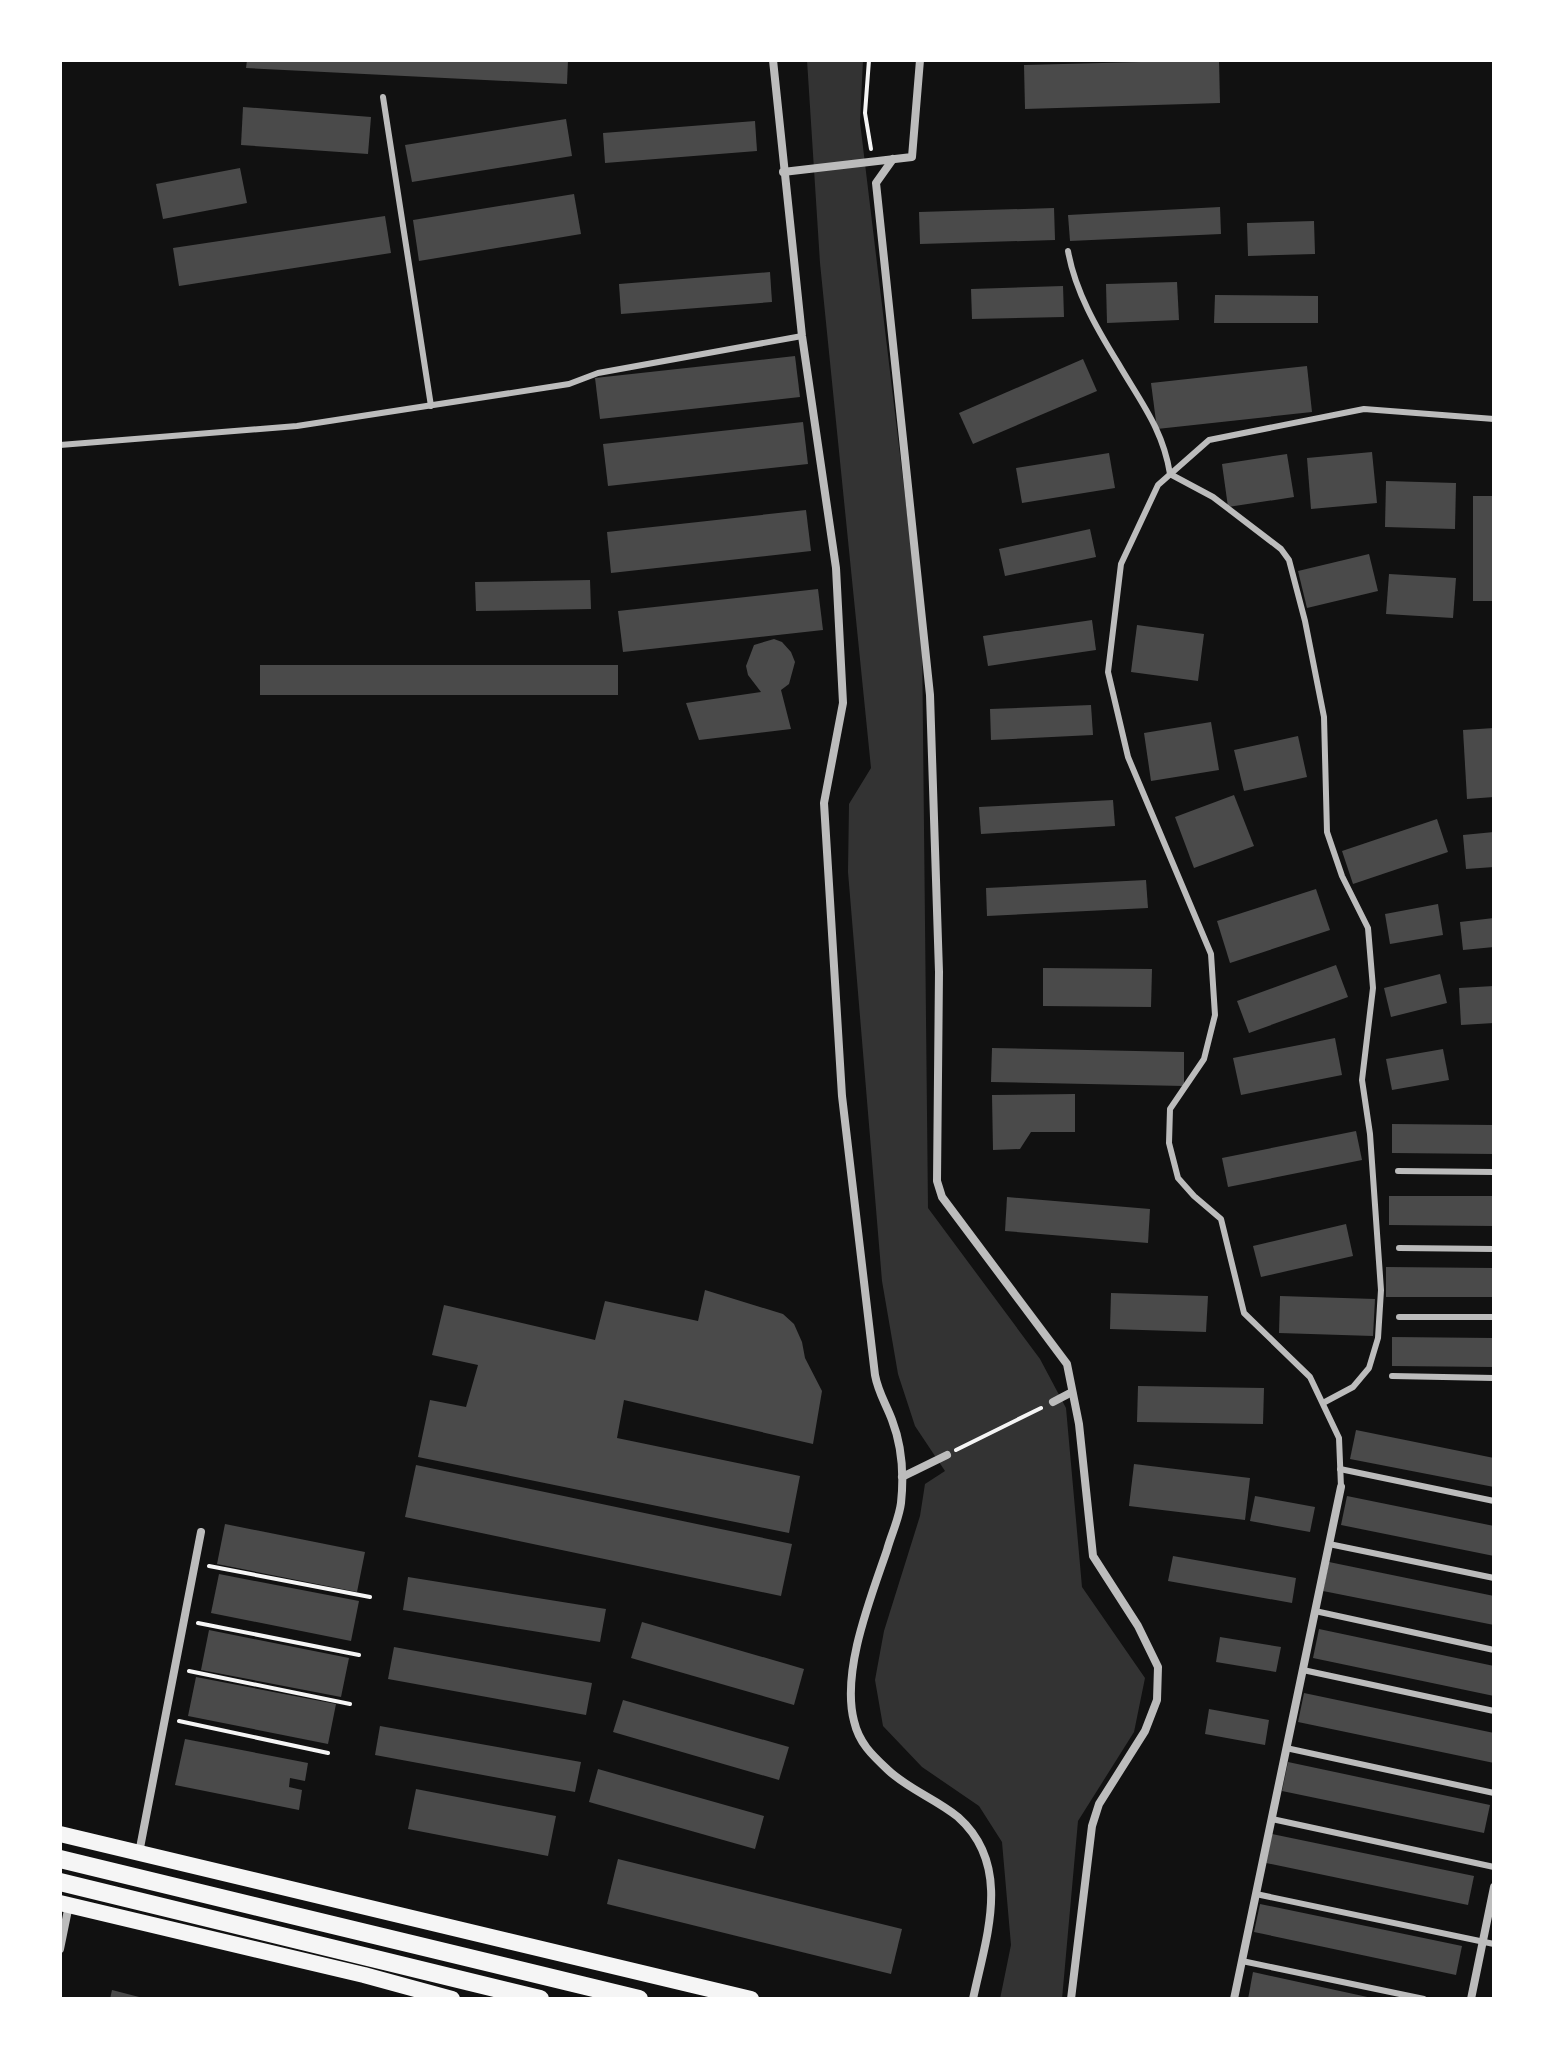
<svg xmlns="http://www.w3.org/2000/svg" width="1554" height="2059" font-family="'PT Sans Narrow',sans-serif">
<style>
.water{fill:#333}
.building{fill:#4a4a4a}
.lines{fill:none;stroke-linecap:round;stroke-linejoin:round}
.path{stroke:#f5f5f5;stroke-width:4}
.service{stroke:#bcbcbc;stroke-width:6}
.minor{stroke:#bcbcbc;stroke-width:8}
.secondary{stroke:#f5f5f5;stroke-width:16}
.primary{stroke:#f5f5f5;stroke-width:18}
</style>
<rect width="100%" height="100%" fill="#111"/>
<polygon class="water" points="807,60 863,60 860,122 922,638 928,1208 1040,1359 1066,1408 1082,1587 1145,1678 1134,1732 1078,1821 1062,1999 1000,1999 1011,1945 1002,1842 979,1806 922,1767 883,1726 875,1680 884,1631 920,1516 925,1484 945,1471 915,1426 898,1374 882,1281 848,872 849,804 871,768 820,263"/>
<g class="building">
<polygon points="247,60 568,60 567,84 246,68"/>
<polygon points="1219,60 1220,103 1025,109 1024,65"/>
<polygon points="243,107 371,117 368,154 241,145"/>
<polygon points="566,119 572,156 412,182 405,145"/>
<polygon points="755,121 757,151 605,163 603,133"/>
<polygon points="240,168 247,203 163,219 156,184"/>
<polygon points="574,194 581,234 419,261 413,220"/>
<polygon points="1220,207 1221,234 1070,241 1068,215"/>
<polygon points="1054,208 1055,240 920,244 919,212"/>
<polygon points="385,216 391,253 179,286 173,248"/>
<polygon points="1314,221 1315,254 1248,256 1247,223"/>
<polygon points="770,272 772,302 621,314 619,284"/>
<polygon points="1177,282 1179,320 1107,323 1106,284"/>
<polygon points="1063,286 1064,317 972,319 971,289"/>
<polygon points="1215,295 1318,296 1318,323 1214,323"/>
<polygon points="795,356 800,397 600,419 595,378"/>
<polygon points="1083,359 1097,391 973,444 959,413"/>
<polygon points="1307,366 1312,412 1157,429 1151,383"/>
<polygon points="803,422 808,464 608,486 603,444"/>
<polygon points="1372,452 1377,503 1311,509 1307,458"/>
<polygon points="1109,453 1115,488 1022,503 1016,468"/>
<polygon points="1287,454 1294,497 1228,507 1222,464"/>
<polygon points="1386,481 1456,483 1455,529 1385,527"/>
<rect x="1473" y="496" width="21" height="105"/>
<polygon points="806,510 811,551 611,573 607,532"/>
<polygon points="1090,529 1096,557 1005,576 999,549"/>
<polygon points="1369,554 1378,591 1307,608 1298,571"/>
<polygon points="1389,574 1456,578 1453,618 1386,614"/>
<polygon points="590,580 591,609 476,611 475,582"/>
<polygon points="818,589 823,630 623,652 618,611"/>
<polygon points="1092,620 1096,650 988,666 983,636"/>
<polygon points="1137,625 1204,634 1198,681 1131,672"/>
<polygon points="774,639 782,642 791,652 795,662 789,684 781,690 791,729 699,740 686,703 761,692 748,675 746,666 754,645"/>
<rect x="260" y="665" width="358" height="30"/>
<polygon points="1091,705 1093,735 991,740 990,709"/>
<polygon points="1211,722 1219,770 1151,781 1144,733"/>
<polygon points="1494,728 1494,797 1467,799 1463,730"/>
<polygon points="1298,736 1307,777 1244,791 1234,750"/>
<polygon points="1234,795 1254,846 1194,868 1175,817"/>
<polygon points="1113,800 1115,826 981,834 979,807"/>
<polygon points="1437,819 1448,852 1353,884 1342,851"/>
<polygon points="1494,832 1494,867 1466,869 1463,835"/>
<polygon points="1146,880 1148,908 987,916 986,888"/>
<polygon points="1316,889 1330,930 1230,963 1217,921"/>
<polygon points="1438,904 1443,935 1390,944 1385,914"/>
<polygon points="1494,918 1494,947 1463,950 1460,922"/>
<polygon points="1336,965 1348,997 1249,1033 1237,1001"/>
<polygon points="1043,968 1152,969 1151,1007 1043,1006"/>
<polygon points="1440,974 1447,1003 1391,1017 1384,988"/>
<polygon points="1494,986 1494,1023 1461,1025 1459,988"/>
<polygon points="1335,1038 1342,1075 1241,1095 1233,1058"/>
<polygon points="992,1048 1184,1052 1184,1086 991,1082"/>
<polygon points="1443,1049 1449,1080 1392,1090 1386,1059"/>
<polygon points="1075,1094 1075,1132 1031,1132 1020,1149 993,1150 992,1095"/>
<polygon points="1392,1124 1494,1125 1494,1154 1392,1153"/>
<polygon points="1356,1131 1362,1160 1228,1187 1222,1158"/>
<polygon points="1389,1196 1494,1196 1494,1226 1389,1225"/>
<polygon points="1007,1197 1150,1209 1148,1243 1005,1231"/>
<polygon points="1346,1224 1353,1256 1261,1277 1253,1246"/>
<polygon points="1386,1267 1494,1268 1494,1297 1386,1297"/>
<polygon points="705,1290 783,1314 794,1324 802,1342 805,1358 822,1391 813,1444 624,1400 617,1438 800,1476 789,1533 418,1457 430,1400 466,1407 478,1365 432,1355 444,1305 595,1340 605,1301 698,1321"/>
<polygon points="1111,1293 1208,1296 1206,1332 1110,1329"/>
<polygon points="1280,1296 1375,1299 1373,1336 1279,1333"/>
<polygon points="1392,1337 1494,1338 1494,1367 1392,1366"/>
<polygon points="1138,1386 1264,1388 1263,1424 1137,1422"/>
<polygon points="1356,1430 1494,1458 1494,1487 1350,1459"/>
<polygon points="1134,1464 1250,1478 1245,1520 1129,1506"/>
<polygon points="416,1465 792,1544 781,1596 405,1517"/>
<polygon points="1255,1496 1315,1507 1310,1532 1250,1521"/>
<polygon points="1347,1496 1494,1526 1494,1556 1341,1525"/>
<polygon points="225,1524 365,1552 357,1592 217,1564"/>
<polygon points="1173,1556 1296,1578 1292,1603 1168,1581"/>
<polygon points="1329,1562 1494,1596 1494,1625 1323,1591"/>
<polygon points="219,1574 359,1601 351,1641 211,1613"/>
<polygon points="408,1577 606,1609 600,1642 403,1610"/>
<polygon points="642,1622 804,1669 794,1705 631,1658"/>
<polygon points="1319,1629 1494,1666 1494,1696 1313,1658"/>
<polygon points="209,1630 349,1658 341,1697 201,1670"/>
<polygon points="1220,1637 1281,1647 1276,1672 1216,1662"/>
<polygon points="394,1647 592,1683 586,1715 388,1679"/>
<polygon points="196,1677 336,1704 328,1744 188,1716"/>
<polygon points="1304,1693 1494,1733 1494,1763 1298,1722"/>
<polygon points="623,1700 789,1747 779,1780 613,1732"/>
<polygon points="1209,1709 1269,1720 1265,1745 1205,1734"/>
<polygon points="380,1726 581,1762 575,1792 375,1755"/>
<polygon points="185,1739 308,1763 305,1781 290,1778 289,1787 302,1790 299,1810 175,1785"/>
<polygon points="1288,1762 1490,1805 1484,1833 1282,1791"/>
<polygon points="598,1769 764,1816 755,1849 589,1802"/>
<polygon points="416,1789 556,1816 548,1856 408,1829"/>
<polygon points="1272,1834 1474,1876 1468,1905 1266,1863"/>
<polygon points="618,1859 902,1929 891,1974 607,1904"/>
<polygon points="1260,1904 1462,1946 1456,1975 1254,1932"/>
<polygon points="1253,1972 1372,1998 1372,1999 1248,1999"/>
<polygon points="112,1990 143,1998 143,1999 110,1999"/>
</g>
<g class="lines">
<g class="path">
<polyline points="869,60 865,113 871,149"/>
<polyline points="956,1450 1041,1408"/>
<polyline points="209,1566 370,1597"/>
<polyline points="198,1623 359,1655"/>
<polyline points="189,1671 350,1704"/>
<polyline points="179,1721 328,1753"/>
</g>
<g class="service">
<polyline points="383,97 431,406"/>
<path d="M1068 251C1075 291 1097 329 1118 363 1140 401 1163 429 1170 474L1213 497 1281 549 1289 560 1305 621 1324 717 1327 832 1342 876 1368 928 1373 988 1362 1080 1370 1134 1381 1290 1378 1338 1369 1368 1353 1387 1323 1403"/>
<polyline points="60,445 297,426 569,384 598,373 802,336"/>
<polyline points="1398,1171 1494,1172"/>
<polyline points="1399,1248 1494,1249"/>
<polyline points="1399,1317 1494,1317"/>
<polyline points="1392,1376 1494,1378"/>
<polyline points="1340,1469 1494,1501"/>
<polyline points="1341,1487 1339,1438 1310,1377 1244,1313 1221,1219 1194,1196 1178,1178 1169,1143 1170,1109 1204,1059 1215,1015 1211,954 1128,757 1108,672 1121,564 1158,485 1209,440 1364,409 1494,419"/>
<polyline points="1329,1544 1494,1578"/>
<polyline points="1315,1611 1494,1650"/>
<polyline points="1303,1670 1494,1711"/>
<polyline points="1286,1748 1494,1793"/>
<polyline points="1272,1819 1494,1867"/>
<polyline points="1256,1894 1494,1944"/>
<polyline points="1242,1961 1424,1999"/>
</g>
<g class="minor">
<path d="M773 60 802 336 836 568 843 703 824 803 842 1096 875 1375C878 1392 886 1404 892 1420 902 1446 904 1475 901 1503 899 1519 891 1535 887 1550 871 1597 841 1671 854 1721 859 1743 872 1755 888 1770 908 1789 936 1799 958 1817 1013 1866 986 1937 973 1999"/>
<polyline points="893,159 876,183 930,695 939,972 937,1181 942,1197 1067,1364 1079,1424 1093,1556 1138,1626 1158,1667 1157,1700 1145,1731 1099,1804 1092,1826 1071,1999"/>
<polyline points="783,172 912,157 920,60"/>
<polyline points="1053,1402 1072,1392"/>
<polyline points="902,1477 947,1455"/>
<polyline points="139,1853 201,1532"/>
<polyline points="60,1949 69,1905"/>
<polyline points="1234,1999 1341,1487"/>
<polyline points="1471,1999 1494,1887"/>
</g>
<g class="secondary">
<polyline points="60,1834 751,1999"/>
<polyline points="60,1903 364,1975 452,1999"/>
</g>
<g class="primary">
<polyline points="60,1859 639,1999"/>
<polyline points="60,1882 540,1999"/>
</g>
</g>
<rect width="1554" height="2059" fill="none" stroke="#ffffff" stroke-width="124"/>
</svg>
